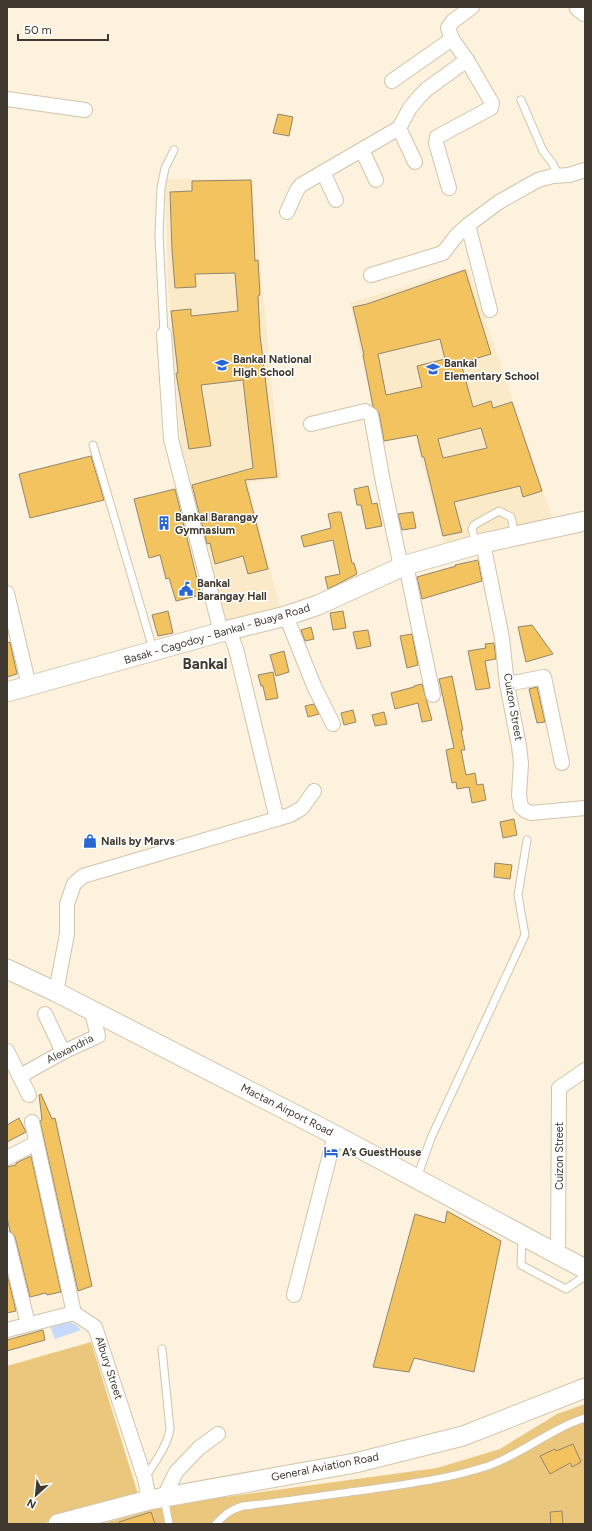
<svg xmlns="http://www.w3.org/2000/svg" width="592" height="1531" font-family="Figtree,sans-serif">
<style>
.built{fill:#fbeac8}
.green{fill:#ebc77d}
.water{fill:#c5dafc}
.building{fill:#f2c35e;stroke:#93866e;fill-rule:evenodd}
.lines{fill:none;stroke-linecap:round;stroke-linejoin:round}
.lane-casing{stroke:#d1c4aa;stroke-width:9}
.street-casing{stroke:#d1c4aa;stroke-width:16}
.secondary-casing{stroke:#d1c4aa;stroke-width:21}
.lane{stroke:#fff;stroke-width:7}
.street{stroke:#fff;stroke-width:14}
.secondary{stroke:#fff;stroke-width:19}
.labels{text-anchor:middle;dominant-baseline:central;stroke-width:3;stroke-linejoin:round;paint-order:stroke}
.poi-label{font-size:11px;font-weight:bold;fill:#3f392f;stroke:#fff;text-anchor:start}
.street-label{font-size:11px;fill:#3f392f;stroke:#fff}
.district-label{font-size:15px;font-weight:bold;fill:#3f392f;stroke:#fff}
</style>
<rect width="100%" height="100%" fill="#fdf2dd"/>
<g class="built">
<polygon points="165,179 252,179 281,479 248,482 280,607 226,621 181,446 168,284"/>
<polygon points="468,268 554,523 445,547 415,436 380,443 350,303"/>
</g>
<g class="green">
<polygon points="91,1342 138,1494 41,1524 7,1524 7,1366"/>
<polygon points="585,1404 585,1524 101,1524 173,1504 437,1468 500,1449 557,1414"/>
</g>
<polygon class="water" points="69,1321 76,1325 81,1330 55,1339 49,1323"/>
<g class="building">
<polygon points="278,114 293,117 289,136 273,133"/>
<polygon points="251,180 255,261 258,260 260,295 258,296 260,335 277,477 245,480 268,569 248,574 243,556 215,564 210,543 207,544 192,485 253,468 243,380 201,385 211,446 189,449 176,373 178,373 171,311 191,309 191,316 238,311 235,273 195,274 196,287 175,288 172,250 170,192 192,191 192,181"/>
<path d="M465 270 491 354 461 363 473 407 491 401 493 408 512 402 542 491 523 497 520 486 454 502 462 532 443 536 424 457H422L417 435 384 441 379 413 373 406 363 355H364L353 307 367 304ZM440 339 445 359 417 366 422 387 386 395 378 354ZM481 428 487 448 443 458 438 439Z"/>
<polygon points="91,456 104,500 30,518 19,474"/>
<polygon points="368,486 372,504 377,503 382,526 366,529 361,505 357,505 354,489"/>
<polygon points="175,489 201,595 176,601 169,578 166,579 160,555 149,558 134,499"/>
<polygon points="337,512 341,512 352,563 354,563 357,574 328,589 325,577 340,574 333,540 304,547 301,536 331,528 328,514"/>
<polygon points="413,512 416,528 402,530 398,514"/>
<polygon points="478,560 482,581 422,599 417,577 456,566 455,565"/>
<polygon points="168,611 173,633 158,636 152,615"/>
<polygon points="343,611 346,628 333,630 330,613"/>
<polygon points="532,625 553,654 526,662 518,627"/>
<polygon points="311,627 314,639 305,641 301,630"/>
<polygon points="368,630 371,646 357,649 353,632"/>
<polygon points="412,634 418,665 407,668 400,636"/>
<polygon points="10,642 17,674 7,677 7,643"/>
<polygon points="494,643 496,659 485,661 490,688 476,690 468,651 486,648 485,644"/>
<polygon points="284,651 289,672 276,676 270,655"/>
<polygon points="273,672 278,698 266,700 263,686 261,686 258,675"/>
<polygon points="452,676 463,730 461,730 465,750 461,750 466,775 475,773 477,785 483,784 486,800 472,803 469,787 457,789 456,782 452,783 446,750 454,748 439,679"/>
<polygon points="422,684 432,720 422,722 418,703 395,709 391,693 414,687 414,686"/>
<polygon points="537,687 545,722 537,723 529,689"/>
<polygon points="314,704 319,714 308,717 305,706"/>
<polygon points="353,710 356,722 344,725 341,713"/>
<polygon points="384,712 387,724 375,726 372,715"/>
<polygon points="514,819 517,835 503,838 500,822"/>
<polygon points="495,863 512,865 510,879 494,877"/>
<polygon points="41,1094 52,1119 55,1118 92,1286 78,1291 40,1121 42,1120 39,1095"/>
<polygon points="19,1118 26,1132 7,1142 7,1125"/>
<polygon points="31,1156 61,1292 47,1295 46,1293 30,1297 15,1237 10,1231 7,1218 7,1167 16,1165 16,1163"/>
<polygon points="447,1211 501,1241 474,1372 414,1358 409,1372 373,1367 415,1214 445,1223"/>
<polygon points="7,1274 16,1311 7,1313"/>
<polygon points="43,1330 45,1340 7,1351 7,1340"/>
<polygon points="573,1444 581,1462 572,1467 570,1463 550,1474 540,1456 555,1449 556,1451"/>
<polygon points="562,1511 563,1524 551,1524 550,1512"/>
<polygon points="151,1512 155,1524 119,1524 119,1522"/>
</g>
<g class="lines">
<defs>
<g id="lane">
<polyline points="521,100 543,151 553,164 558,175"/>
<polyline points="164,334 159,235 161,188 165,168 174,150"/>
<polyline points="93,445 153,649"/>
<polyline points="476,545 472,529 474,525 499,511 511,517 515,535"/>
<polyline points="417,1178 431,1138 525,935 518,895 527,840"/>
<polyline points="522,1237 521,1265 566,1289 585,1276"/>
<path d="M145 1478C154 1463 167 1447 170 1429L162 1349"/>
<polyline points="164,1497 169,1524"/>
<path d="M216 1524C224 1515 231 1509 243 1506 284 1502 325 1495 366 1490 407 1484 448 1479 488 1466 522 1454 550 1429 585 1418"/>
</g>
<g id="street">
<polyline points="392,81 452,39"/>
<polyline points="7,99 85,110"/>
<polyline points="399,128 415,162"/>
<polyline points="362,150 376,180"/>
<polyline points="323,172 336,200"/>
<polyline points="449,188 436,143 437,137 491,108 492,103 467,60"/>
<polyline points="287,212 297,190 301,185 399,128 410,108 420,96 427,89 467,60 452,39 448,28 453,21 472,7"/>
<polyline points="371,275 443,253 457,235 468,225"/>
<polyline points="490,310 468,225 499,202 538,180 553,176 569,175 585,170"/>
<polyline points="164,334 171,439 221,632"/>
<polyline points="311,424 365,411 371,415 383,482 401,567"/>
<polyline points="483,543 502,638 507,684 519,746 521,763 519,795 521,807 526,811 531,813 585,808"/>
<polyline points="406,565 433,695"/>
<polyline points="7,593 29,686"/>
<polyline points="286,616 314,686 333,724"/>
<polyline points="229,630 236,649 277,819"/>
<polyline points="507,684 544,677 562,763"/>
<polyline points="56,992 67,934 67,904 74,884 83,876 290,815 302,808 314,791"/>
<polyline points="45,1014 63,1052"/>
<polyline points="7,1051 29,1095"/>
<polyline points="20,1076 63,1052 98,1036 91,1009"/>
<polyline points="32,1122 74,1313"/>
<polyline points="7,1158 36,1143"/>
<polyline points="7,1239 28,1324"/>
<polyline points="558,1255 559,1088 585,1070"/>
<polyline points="294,1295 335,1135"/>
<polyline points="7,1330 74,1313 95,1327 145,1479 149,1500"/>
<polyline points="164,1497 176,1472 199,1448 218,1434"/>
</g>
<g id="secondary">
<polyline points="579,7 585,12"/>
<polyline points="7,692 221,632 286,616 318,605 406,565 483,543 585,521"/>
<polyline points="7,969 56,992 335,1135 585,1269"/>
<polyline points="58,1524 149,1500 355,1463 463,1436 585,1388"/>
</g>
</defs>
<use href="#lane" class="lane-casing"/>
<use href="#street" class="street-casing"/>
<use href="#secondary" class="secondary-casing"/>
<use href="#lane" class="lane"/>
<use href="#street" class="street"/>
<use href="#secondary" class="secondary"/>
</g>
<defs>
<symbol id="school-bare" viewBox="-9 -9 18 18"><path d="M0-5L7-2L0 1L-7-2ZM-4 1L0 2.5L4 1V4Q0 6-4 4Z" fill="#2866d3" stroke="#fff" stroke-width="2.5" paint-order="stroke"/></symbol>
<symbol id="building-bare" viewBox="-9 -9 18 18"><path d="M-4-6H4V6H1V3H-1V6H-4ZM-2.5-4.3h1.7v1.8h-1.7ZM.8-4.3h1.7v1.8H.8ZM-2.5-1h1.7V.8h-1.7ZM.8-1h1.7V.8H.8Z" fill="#2866d3" stroke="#fff" stroke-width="2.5" paint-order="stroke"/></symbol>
<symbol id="civic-bare" viewBox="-9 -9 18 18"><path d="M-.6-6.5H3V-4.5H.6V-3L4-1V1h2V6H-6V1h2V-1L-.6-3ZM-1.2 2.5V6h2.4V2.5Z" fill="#2866d3" stroke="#fff" stroke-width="2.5" paint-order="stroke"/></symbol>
<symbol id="shop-bare" viewBox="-9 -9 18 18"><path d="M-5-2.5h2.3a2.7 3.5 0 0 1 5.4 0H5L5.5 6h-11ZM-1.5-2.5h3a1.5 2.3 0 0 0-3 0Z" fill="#2866d3" stroke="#fff" stroke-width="2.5" paint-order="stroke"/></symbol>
<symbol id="hotel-bare" viewBox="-9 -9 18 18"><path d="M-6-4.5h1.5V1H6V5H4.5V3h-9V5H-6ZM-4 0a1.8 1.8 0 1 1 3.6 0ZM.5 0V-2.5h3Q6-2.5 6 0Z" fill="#2866d3" stroke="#fff" stroke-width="2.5" paint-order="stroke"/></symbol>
</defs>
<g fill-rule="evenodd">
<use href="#school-bare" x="212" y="355" width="20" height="20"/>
<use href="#school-bare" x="423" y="359" width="20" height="20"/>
<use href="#building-bare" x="154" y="513" width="20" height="20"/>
<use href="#civic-bare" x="176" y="579" width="20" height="20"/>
<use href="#shop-bare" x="80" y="831" width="20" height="20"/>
<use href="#hotel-bare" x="321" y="1142" width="20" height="20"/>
</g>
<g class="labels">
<g class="poi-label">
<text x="233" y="359">Bankal National<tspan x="233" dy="13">High School</tspan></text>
<text x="444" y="363">Bankal<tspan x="444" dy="13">Elementary School</tspan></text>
<text x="175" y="517">Bankal Barangay<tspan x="175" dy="13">Gymnasium</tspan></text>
<text x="197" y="583">Bankal<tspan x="197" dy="13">Barangay Hall</tspan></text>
<text x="101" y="841">Nails by Marvs</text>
<text x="342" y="1152">A’s GuestHouse</text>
</g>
<g class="street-label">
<text transform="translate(217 634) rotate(-16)">Basak - Cagodoy - Bankal - Buaya Road</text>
<text transform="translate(513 707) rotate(80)">Cuizon Street</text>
<text transform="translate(70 1049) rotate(-27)">Alexandria</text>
<text transform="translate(287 1110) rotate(27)">Mactan Airport Road</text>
<text transform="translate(559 1156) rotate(-90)">Cuizon Street</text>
<text transform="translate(109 1368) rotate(72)">Albury Street</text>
<text transform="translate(325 1467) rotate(-11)">General Aviation Road</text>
</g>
<g class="district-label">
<text x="205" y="664">Bankal</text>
</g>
</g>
<rect width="592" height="1531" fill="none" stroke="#3f392f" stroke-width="16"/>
<g transform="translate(36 1495) rotate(207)" stroke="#ffffff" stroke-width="3" paint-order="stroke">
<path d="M0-3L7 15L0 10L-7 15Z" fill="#3f392f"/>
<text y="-6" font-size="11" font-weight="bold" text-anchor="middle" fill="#3f392f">N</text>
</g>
<path d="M18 34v6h90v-6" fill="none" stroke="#3f392f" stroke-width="2"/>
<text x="24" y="34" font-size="12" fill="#3f392f" stroke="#ffffff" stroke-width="3" paint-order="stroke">50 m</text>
</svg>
